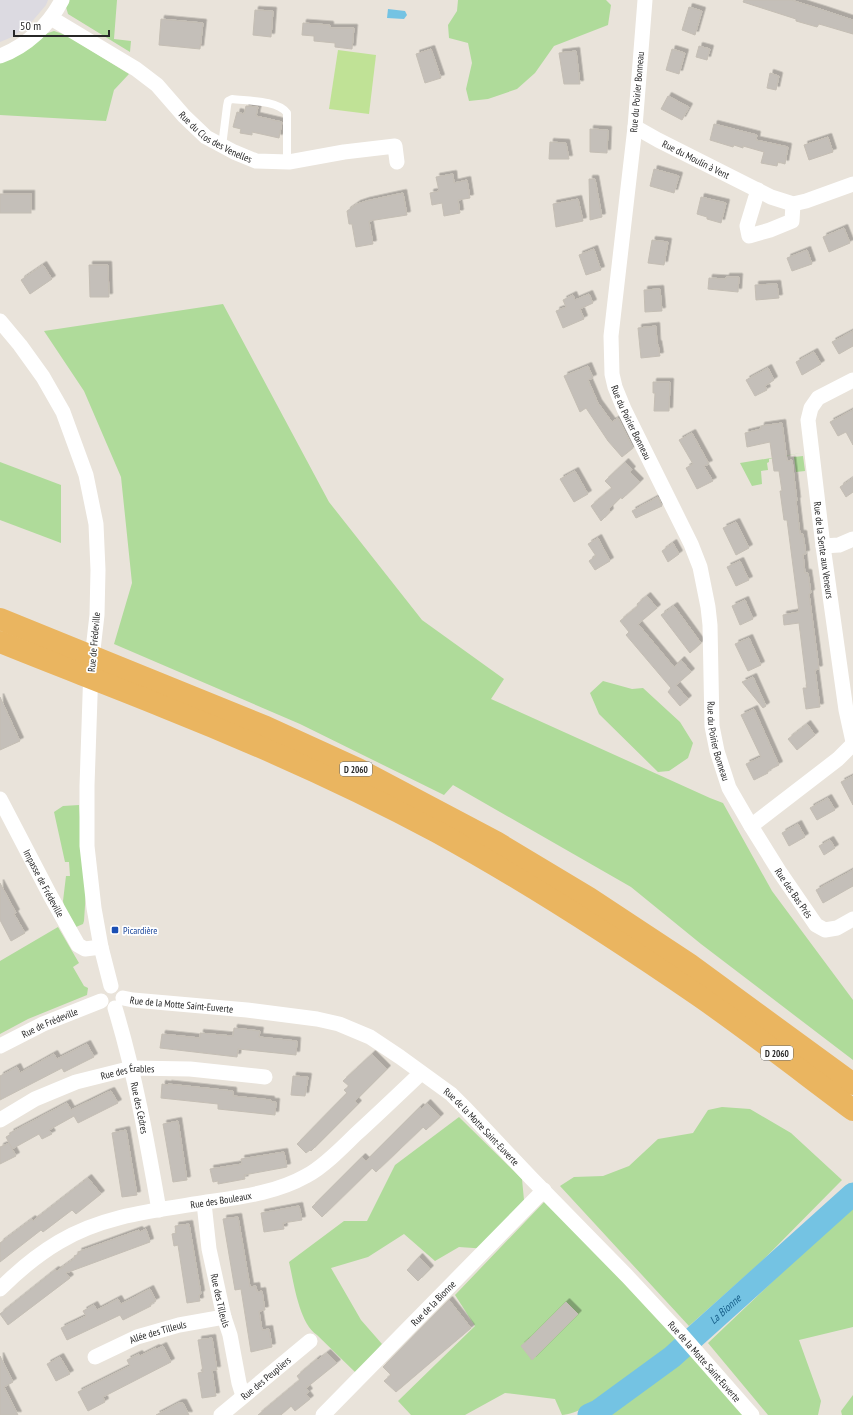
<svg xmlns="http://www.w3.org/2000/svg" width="853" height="1415" font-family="'PT Sans Narrow',sans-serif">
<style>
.industrial{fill:#dcdae1}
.green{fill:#afdb9a}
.pitch{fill:#c0e296}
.water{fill:#74c3e3}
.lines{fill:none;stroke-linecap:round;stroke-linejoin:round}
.river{stroke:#74c3e3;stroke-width:23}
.building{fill:#c4bfb9;stroke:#c4beb4;filter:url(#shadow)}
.service{stroke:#fff;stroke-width:8}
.minor{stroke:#fff;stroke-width:15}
.trunk{stroke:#eab560;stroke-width:22}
.transit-dot{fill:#1a4fb4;stroke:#fff;stroke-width:1.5}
.labels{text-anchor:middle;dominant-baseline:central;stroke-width:3.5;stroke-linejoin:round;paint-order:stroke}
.shield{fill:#fff;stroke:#686868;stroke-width:1}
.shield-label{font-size:9px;font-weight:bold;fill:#272727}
.street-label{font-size:10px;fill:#272727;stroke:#fff}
.transit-label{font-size:10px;fill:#164399;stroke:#fff;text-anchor:start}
.water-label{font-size:11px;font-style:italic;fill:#18608b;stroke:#fff}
</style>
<defs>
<filter id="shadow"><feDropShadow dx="3.5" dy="-3.5" stdDeviation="0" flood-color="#0004"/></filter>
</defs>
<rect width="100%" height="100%" fill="#e9e3da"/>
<polygon class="industrial" points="0,0 48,0 46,5 29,25 12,37 0,42"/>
<g class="green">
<polygon points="68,0 117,0 114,39 131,41 130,52 68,14 66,7"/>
<polygon points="458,0 606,0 611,5 608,25 554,46 535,73 517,89 488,99 469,101 466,89 472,63 468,43 449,38 448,25 457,11"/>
<polygon points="54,31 66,35 129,74 114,90 106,121 0,115 0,62 45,34"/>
<polygon points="223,304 329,502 422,620 504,679 491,699 710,798 723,803 772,891 853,1000 853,1060 701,944 631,887 453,785 444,795 300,724 114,644 132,583 121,477 84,391 44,331"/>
<polygon points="801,453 769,459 769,462 767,463 768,470 761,471 762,484 752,486 740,463"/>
<polygon points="803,456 805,471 796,472 794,457"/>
<polygon points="0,462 61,485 61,543 0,520"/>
<polygon points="603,681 632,689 643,688 680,722 693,743 688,758 669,771 658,772 599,714 590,693"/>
<polygon points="79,805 86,890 84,921 83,924 76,927 65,912 63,901 66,876 70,876 69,862 65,862 54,812 63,806"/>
<polygon points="58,927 79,963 73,967 84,986 88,988 87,995 28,1019 0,1034 0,961"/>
<polygon points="722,1107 750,1109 791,1133 842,1180 761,1262 689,1326 560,1186 574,1177 603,1176 629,1166 658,1139 693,1133 708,1110"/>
<path d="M459 1117 522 1179 524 1200 488 1249 459 1247 435 1261 404 1234 368 1257 331 1268 361 1320 382 1344 356 1373 317 1335C299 1323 294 1283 289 1262L344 1221H367L395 1165Z"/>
<path d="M546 1200 680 1339C657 1358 588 1415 562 1415L555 1399 505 1393 465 1415H411L398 1401 475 1326 455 1295Z"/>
<polygon points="853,1205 853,1327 799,1340 821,1401 818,1415 768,1415 708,1343"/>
<polygon points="688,1349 753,1415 586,1415"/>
<polygon points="853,1395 853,1415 842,1415 841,1411"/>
</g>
<polygon class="pitch" points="338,50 376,55 369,114 329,109"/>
<polygon class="water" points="388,9 405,11 407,15 404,19 387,18"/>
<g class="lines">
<path class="river" id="s1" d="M589 1415 598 1411 672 1357 853 1194"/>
</g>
<g class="building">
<polygon points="744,0 791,0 823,10 853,20 853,34 819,24 817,27 796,21 796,19 743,2"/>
<polygon points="689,7 702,11 695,35 682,30"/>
<polygon points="255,10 273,11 271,37 253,35"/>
<polygon points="161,19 203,23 200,49 159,45"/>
<polygon points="303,23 330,25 330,28 354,28 352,49 335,47 335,43 314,41 314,36 302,35"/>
<polygon points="699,46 710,49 707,60 696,57"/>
<polygon points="431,49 441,78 425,83 416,54"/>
<polygon points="672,49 685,53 679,74 666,70"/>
<polygon points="576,51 580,84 564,84 559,53"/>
<polygon points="770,73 779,76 776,90 767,88"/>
<polygon points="668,96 689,107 682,120 661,109"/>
<polygon points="246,106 258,107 256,116 282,122 279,138 252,132 252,135 240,133 241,129 233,127 237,112 244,114"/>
<polygon points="714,124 757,135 756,140 788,147 785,164 778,162 777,166 761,163 764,152 743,146 743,148 734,145 733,147 710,140"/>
<polygon points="590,129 608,130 607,153 590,152"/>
<polygon points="828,137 833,152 809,160 804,145"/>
<polygon points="550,142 566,143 569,159 549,159"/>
<polygon points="654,169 679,176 674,193 650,186"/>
<polygon points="453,174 454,183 467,180 470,198 458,200 460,213 444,216 442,203 432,205 430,193 439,191 436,177"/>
<polygon points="589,179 595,179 602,217 590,220"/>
<polygon points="403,193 407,215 369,221 373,244 356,247 352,224 349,224 347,211 357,204 366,201"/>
<rect x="0" y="194" width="31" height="19"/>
<polygon points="701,197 726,203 721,223 707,219 707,217 697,214"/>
<polygon points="578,199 583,221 556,227 553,204"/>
<polygon points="844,228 850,243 829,252 823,237"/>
<polygon points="652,240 668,242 664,265 648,263"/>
<polygon points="594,249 601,270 586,275 579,255"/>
<polygon points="807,250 812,264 792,271 787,258"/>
<polygon points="43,265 52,279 30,294 21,280"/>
<polygon points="89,265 108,265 109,297 90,297"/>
<polygon points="726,277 739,277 738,292 708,289 709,278 726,279"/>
<polygon points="777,284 779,298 756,300 755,285"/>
<polygon points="660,289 662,311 645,312 644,290"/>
<polygon points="589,294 593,303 580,309 584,319 563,328 556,311 566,307 563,300 573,295 575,300"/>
<polygon points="656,326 657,344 658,344 660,356 641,358 638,328"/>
<polygon points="853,331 853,346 839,354 832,342"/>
<polygon points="814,352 821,364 802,375 796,362"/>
<polygon points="588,366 593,378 588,380 598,403 612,422 618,418 633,448 622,457 608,441 586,408 580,412 564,376"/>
<polygon points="768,368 774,380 765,386 767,390 755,396 746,380"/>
<polygon points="653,382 670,382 669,411 654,411 655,393 653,393"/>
<polygon points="853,410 853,445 846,432 838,436 830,422"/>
<polygon points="782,423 787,461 792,460 797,501 796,501 800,534 803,534 806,554 803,554 805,573 808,573 811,593 809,594 819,669 815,670 820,707 806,709 803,688 807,688 799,623 784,625 783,615 799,612 787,520 784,520 780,491 782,491 779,471 774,471 770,442 747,447 745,433 761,429 761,426"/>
<polygon points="692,433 709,464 704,466 713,481 697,489 686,468 693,464 679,440"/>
<polygon points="625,462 632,470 630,472 640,482 622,499 621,497 609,509 610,512 601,521 591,506 612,488 605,481"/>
<polygon points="575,471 588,494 574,502 560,479"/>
<polygon points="853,478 853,492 846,497 840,487"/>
<polygon points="658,497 662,506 636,518 632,511"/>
<polygon points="736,522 749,548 736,555 723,528"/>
<polygon points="598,538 610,561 595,570 589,561 596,556 588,544"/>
<polygon points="673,543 679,554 668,562 662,551"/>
<polygon points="740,561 749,580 736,586 727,567"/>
<polygon points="647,596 657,608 638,624 674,667 681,660 691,672 676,685 688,699 680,706 668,692 671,688 626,635 629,632 620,621 638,606 637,604"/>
<polygon points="745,600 753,619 740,625 732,606"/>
<polygon points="674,606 701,643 690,653 661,615"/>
<polygon points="749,638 761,665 748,671 735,644"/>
<polygon points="753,677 766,706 763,708 742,682"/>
<polygon points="0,697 20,741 0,750"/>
<polygon points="754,709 779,765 767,771 768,773 754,780 746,764 761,757 741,715"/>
<polygon points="807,724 815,735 797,750 788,739"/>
<polygon points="853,776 853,805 841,782"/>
<polygon points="828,798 835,810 817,820 810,808"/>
<polygon points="798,824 805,837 789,846 782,833"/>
<polygon points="830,840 835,848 824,855 819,846"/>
<polygon points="853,870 853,886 823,903 816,890"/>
<polygon points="0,883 16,913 14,914 25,933 11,941 0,920"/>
<polygon points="234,1028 260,1031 259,1037 297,1041 296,1055 238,1049 237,1057 160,1048 162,1034 200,1038 200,1033 233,1036"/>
<polygon points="87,1044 94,1057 64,1072 62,1068 0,1100 0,1076 17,1067 20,1073 54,1054 57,1059"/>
<polygon points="372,1054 387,1069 355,1101 358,1104 311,1151 310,1150 306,1153 297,1144 347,1093 344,1090 349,1086 343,1081"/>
<polygon points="293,1076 308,1077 305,1096 291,1095"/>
<polygon points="162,1084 168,1085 168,1084 233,1091 233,1096 271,1100 271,1102 276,1102 275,1115 218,1109 218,1104 161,1098"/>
<polygon points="111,1091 118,1103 78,1123 74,1116 49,1130 52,1134 42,1139 39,1134 12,1149 6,1137 11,1134 10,1133 67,1103 71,1110 106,1093"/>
<polygon points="427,1103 440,1117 426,1130 423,1127 376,1172 372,1168 322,1217 312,1207 362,1157 366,1161 420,1107 421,1109"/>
<polygon points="178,1121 187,1180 173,1182 163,1124"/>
<polygon points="126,1130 137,1195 122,1197 112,1133"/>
<polygon points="9,1143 16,1156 0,1164 0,1147"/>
<polygon points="284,1152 287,1167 244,1175 245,1179 218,1184 218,1181 213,1182 210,1169 242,1164 241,1159"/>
<polygon points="88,1178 101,1194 76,1214 72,1210 43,1232 41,1230 0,1262 0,1243 32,1219 33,1221"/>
<polygon points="299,1206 302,1220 283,1223 284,1229 264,1232 261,1213"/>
<polygon points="238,1217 250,1287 256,1286 257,1292 262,1291 265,1310 259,1311 262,1330 269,1329 272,1347 251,1352 241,1289 235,1290 223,1219"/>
<polygon points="189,1224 201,1294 199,1295 200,1301 187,1303 178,1245 174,1246 172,1234 176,1233 175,1226"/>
<polygon points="146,1229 150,1242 66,1273 70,1278 8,1325 0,1314 55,1270 57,1271 75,1258 74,1256 79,1254 78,1252 139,1230 140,1232"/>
<polygon points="419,1257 430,1269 418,1281 407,1270"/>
<polygon points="150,1289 156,1301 150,1304 151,1306 123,1320 120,1315 67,1340 61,1328 86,1316 83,1311 94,1305 97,1310 118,1299 121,1304"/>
<polygon points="449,1300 471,1328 396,1392 384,1381 391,1375 383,1367"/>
<polygon points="566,1302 578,1314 532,1360 521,1346 528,1340"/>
<polygon points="212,1338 217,1370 212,1370 216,1396 202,1398 198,1373 203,1372 198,1340"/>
<polygon points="163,1346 171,1362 103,1397 105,1402 88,1411 78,1392 130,1366 127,1360 139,1354 140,1356 156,1348 157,1349"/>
<polygon points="327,1353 337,1363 306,1388 309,1392 306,1394 310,1399 295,1411 291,1406 281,1415 258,1415 300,1380 297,1376 317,1359 318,1360"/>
<polygon points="0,1356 13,1382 4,1387 18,1415 0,1415"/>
<polygon points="60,1357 70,1374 56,1381 47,1364"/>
<polygon points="179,1403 183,1403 189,1415 156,1415"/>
</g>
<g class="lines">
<path class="service" d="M222 146 227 106 228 101 232 99C247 101 278 100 287 113V162"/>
<g class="minor">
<path id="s2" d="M645 0 635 127 611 336 612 374 615 387 624 409 691 544 700 567 708 607 710 625 712 726 717 751 729 788 751 826 779 871 816 925 825 930 837 928 853 919"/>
<path id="s3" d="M51 18 136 69 157 85 184 116 206 137 234 152 256 161 289 162 344 152 395 146 397 162"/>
<path d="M0 56C27 46 49 25 62 0"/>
<path id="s4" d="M635 127 658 140 771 197 793 204 806 201 853 184"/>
<polyline points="758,190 747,226 749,236 770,230 792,221 793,204"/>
<polyline points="0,321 20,345 43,377 63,412 86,475 96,524 98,570 97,615 91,667 87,786 87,846 94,908 101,947 111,986"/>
<path id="s5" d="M853 380 818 398 811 408 808 420 823 546 846 710 853 742"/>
<polyline points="823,546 839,545 853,539"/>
<path id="s6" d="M0 799 50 895 78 945 85 949 101 947"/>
<polyline points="751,826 838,759 853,744"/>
<path id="s7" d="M123 998 133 1000 247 1010 317 1019 339 1024 370 1037 400 1057 451 1094 464 1107 532 1179 627 1276 680 1333 752 1415"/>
<path id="s8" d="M115 1008C135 1074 147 1141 159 1210"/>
<path id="s9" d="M0 1046 43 1024 101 1001"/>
<path id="s10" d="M0 1120 35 1099 76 1082 132 1068 190 1069 265 1077"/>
<path id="s11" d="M204 1203 209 1249 224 1317 230 1335 239 1383 243 1396"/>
<path id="s12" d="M0 1289C18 1271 37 1255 59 1242 103 1215 158 1210 207 1202 240 1197 276 1193 306 1176 322 1168 342 1148 355 1135 377 1115 399 1094 421 1073"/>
<path id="s13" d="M95 1357 137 1337 179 1325 224 1317"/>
<path id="s14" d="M221 1415 310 1341"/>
<path id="s15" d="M323 1415 544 1190"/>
</g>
<g class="trunk">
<polyline points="0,619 266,727 358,769 496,842 589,898 689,964 853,1084"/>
<path d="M0 642C54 664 110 685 164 707 257 744 349 785 437 832 528 882 613 937 699 996 751 1032 802 1072 853 1110"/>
</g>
</g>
<rect class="transit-dot" x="111" y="926" width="8" height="8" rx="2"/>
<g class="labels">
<g class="shield">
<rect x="340" y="762" width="32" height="14" rx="3"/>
<rect x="761" y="1046" width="32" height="14" rx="3"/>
</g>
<g class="shield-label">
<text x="356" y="769">D 2060</text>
<text x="777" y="1053">D 2060</text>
</g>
<g class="street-label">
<text transform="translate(637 92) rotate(-85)">Rue du Poirier Bonneau</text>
<text stroke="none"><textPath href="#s3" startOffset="205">Rue du Clos des Venelles</textPath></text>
<text stroke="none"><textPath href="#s4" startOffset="69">Rue du Moulin à Vent</textPath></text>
<text stroke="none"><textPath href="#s2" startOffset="428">Rue du Poirier Bonneau</textPath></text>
<text stroke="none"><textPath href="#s5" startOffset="195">Rue de la Sente aux Veneurs</textPath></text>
<text transform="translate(94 642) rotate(-85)">Rue de Frédeville</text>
<text stroke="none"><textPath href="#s2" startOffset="764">Rue du Poirier Bonneau</textPath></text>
<text stroke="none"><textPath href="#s6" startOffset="95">Impasse de Frédeville</textPath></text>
<text stroke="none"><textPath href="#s2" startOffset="936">Rue des Bas Prés</textPath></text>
<text stroke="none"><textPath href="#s7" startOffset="59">Rue de la Motte Saint-Euverte</textPath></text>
<text stroke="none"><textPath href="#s9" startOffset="55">Rue de Frédeville</textPath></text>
<text stroke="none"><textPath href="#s10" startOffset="138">Rue des Érables</textPath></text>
<text stroke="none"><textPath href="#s8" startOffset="103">Rue des Cèdres</textPath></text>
<text stroke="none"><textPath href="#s7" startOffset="395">Rue de la Motte Saint-Euverte</textPath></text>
<text stroke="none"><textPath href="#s12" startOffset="244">Rue des Bouleaux</textPath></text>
<text stroke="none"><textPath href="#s11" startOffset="99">Rue des Tilleuls</textPath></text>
<text stroke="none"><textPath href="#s15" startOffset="157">Rue de la Bionne</textPath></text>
<text stroke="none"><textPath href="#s13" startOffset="68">Allée des Tilleuls</textPath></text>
<text stroke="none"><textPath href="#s7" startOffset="719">Rue de la Motte Saint-Euverte</textPath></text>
<text stroke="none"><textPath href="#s14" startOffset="58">Rue des Peupliers</textPath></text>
</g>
<g class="transit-label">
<text x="123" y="930">Picardière</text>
</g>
<g class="water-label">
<text stroke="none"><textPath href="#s1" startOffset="173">La Bionne</textPath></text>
</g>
</g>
<path d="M14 30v6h95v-6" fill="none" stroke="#272727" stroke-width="2"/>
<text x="20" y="30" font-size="12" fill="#272727" stroke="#ffffff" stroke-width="3" paint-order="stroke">50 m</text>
</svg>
